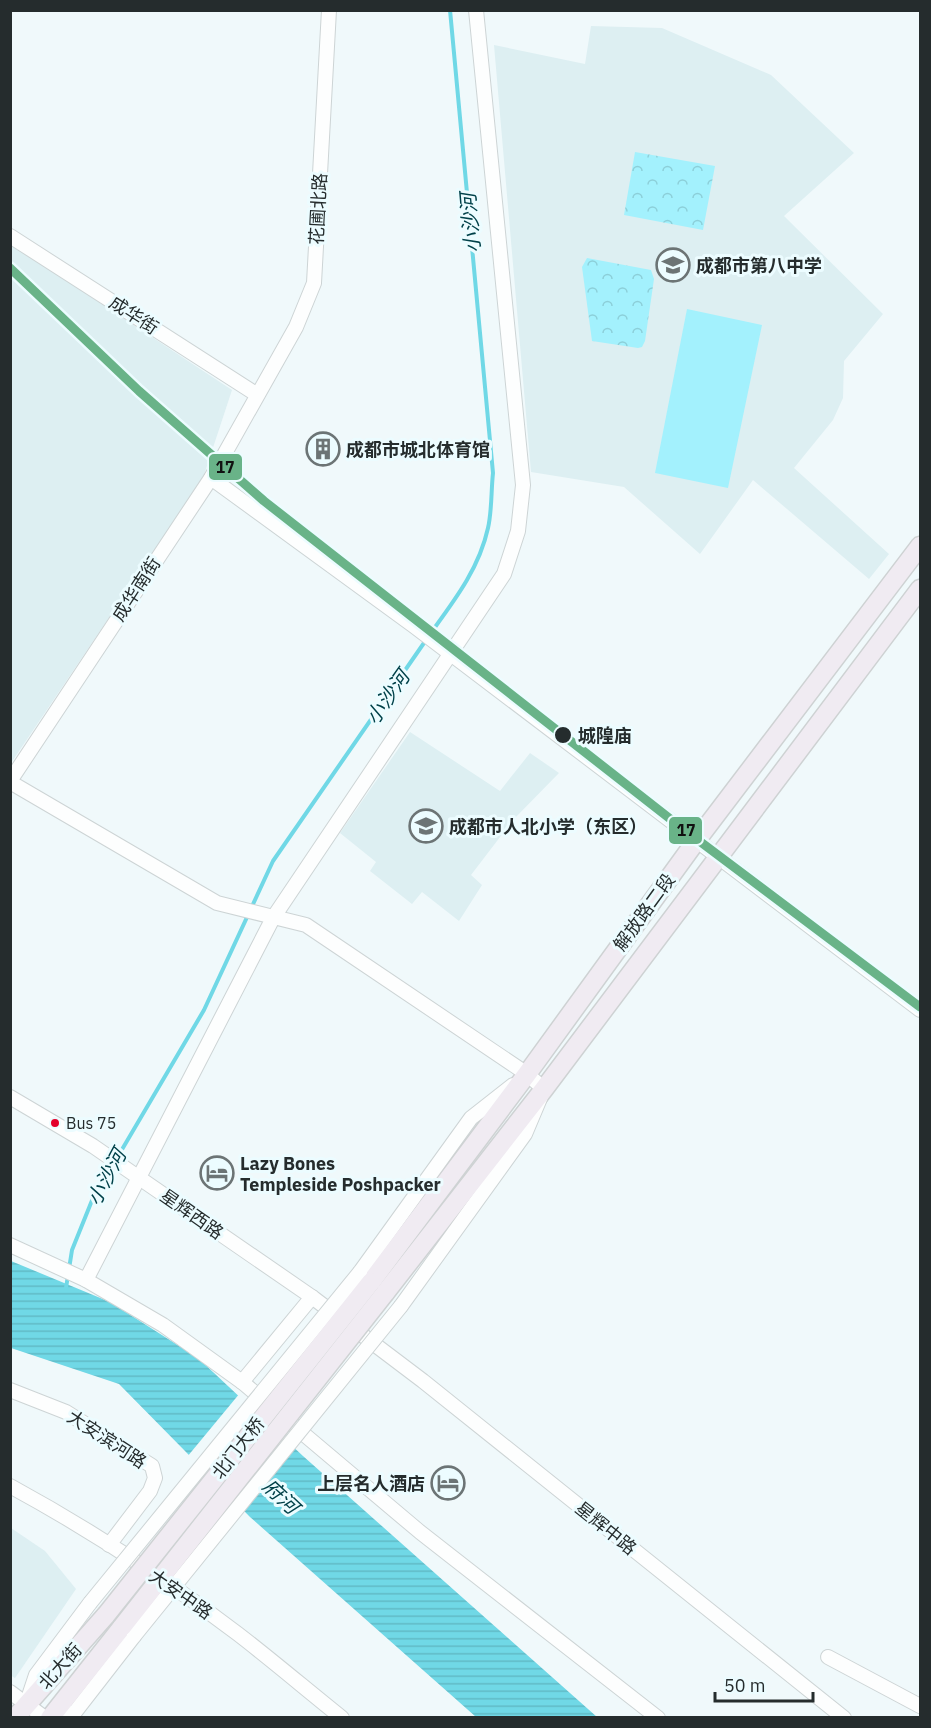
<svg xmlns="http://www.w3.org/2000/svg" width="931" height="1728" font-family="'IBM Plex Sans','Noto Sans SC',sans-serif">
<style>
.built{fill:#ddeff2}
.park{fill:url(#park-crowns)}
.pitch{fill:#a3f1fd}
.water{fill:url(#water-rules)}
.pier{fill:#f0f9fb}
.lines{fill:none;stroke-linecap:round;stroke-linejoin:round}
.stream{stroke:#70d8e6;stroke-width:4}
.minor-casing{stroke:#cdd4d5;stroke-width:16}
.major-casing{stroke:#ced2d3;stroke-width:21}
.minor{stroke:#fdfefe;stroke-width:14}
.major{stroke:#f0ebf2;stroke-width:18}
.minor-bridge-casing{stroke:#cdd4d5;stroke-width:16;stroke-linecap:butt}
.major-bridge-casing{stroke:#ced2d3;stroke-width:21;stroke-linecap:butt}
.minor-bridge{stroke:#fdfefe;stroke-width:14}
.major-bridge{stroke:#f0ebf2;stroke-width:18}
.metro-1-casing{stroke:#ecfcff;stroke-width:14}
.metro-1{stroke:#69b388;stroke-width:9}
.stop-dot{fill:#252c2d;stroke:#ecfcff;stroke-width:2}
.bus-dot{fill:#e4002b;stroke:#ecfcff;stroke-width:2}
.labels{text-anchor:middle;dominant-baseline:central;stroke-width:6;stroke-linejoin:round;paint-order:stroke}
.bus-label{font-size:16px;fill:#252c2d;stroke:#ecfcff;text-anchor:start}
.street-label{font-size:18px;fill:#252c2d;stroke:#ecfcff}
.poi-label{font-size:18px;font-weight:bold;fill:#252c2d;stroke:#ecfcff;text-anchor:start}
.stop-label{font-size:18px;font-weight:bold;fill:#252c2d;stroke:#ecfcff;text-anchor:start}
.water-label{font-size:20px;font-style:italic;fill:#004149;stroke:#ecfcff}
.line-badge{stroke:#ecfcff;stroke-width:2}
.pale-badge-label{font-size:16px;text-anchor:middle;font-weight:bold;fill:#111}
</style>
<defs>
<pattern id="park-crowns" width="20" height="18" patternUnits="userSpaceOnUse" patternTransform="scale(1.5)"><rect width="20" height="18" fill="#a3f1fd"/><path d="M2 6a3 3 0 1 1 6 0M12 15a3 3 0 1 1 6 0" fill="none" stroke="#8ccfd9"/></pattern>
<pattern id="water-rules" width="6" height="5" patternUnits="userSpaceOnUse" patternTransform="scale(1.5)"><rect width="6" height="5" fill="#70d8e6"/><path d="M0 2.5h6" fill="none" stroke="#61bac6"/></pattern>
</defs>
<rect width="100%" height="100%" fill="#f0f9fb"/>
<g class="built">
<polygon points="591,26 662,28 771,75 854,153 784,216 883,314 844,361 843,398 833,420 794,468 889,554 869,579 753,480 700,554 624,487 531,472 494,45 585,64"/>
<polygon points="11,244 232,390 203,478 11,763"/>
<polygon points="410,732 500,791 530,753 559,773 513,820 471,875 482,885 459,921 422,892 412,904 370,871 376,862 340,833"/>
<polygon points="11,1528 45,1551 76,1589 15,1678 10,1675"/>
</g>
<g class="park">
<polygon points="635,152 715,166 703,230 624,215"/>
<polygon points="587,258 651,270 654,279 645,341 642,347 638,348 592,341 582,267"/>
</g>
<polygon class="pitch" points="687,309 762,325 728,488 655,473"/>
<polygon class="water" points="11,1261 110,1302 198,1358 303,1456 597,1717 476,1717 250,1517 119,1384 11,1348"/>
<polygon class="pier" points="240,1393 295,1445 240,1511 187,1457"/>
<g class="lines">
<g class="stream">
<path d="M430 634C454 601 479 569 488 528 492 511 491 491 493 473L450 10"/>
<polyline points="117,1158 204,1010 273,861 426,640"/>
<polyline points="66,1288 72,1250 95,1193 113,1164"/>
</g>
<defs>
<g id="minor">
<polyline points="10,236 256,394"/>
<polyline points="211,478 414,626 920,1010"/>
<polyline points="10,781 211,478 296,327 314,283 329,10"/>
<polyline points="10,782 217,903 306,925 527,1074 544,1089 525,1134 401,1306"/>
<polyline points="10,1097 93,1146 312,1297 423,1381 844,1718"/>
<polyline points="10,1245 86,1280 163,1325 242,1382 420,1532 658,1718"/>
<polyline points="360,1272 471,1118 513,1085"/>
<polyline points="86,1280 273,918 504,574 518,531 523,485 476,10"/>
<polyline points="242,1382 312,1297"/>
<polyline points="10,1390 66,1412 152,1466 155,1478 150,1491 109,1545"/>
<path d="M10 1486C89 1529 166 1579 238 1634 273 1661 307 1690 342 1718"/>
<polyline points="828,1657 920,1706"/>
<polyline points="10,1692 45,1718"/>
<polyline points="28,1699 36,1675 90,1603"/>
<polyline points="56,1718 75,1712 134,1636"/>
</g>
<g id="major">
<polyline points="371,1282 527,1074 696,841 920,546"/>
<polyline points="385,1293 544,1089 920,589"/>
<polyline points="15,1718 106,1615"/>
<polyline points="50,1718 122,1627"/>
</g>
</defs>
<use href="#minor" class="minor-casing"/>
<use href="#major" class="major-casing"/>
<use href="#minor" class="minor"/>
<use href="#major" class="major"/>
<defs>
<g id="minor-bridge">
<polyline points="90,1603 360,1272"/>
<polyline points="134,1636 401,1306"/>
</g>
<g id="major-bridge">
<polyline points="106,1615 371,1282"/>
<polyline points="122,1627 385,1293"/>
</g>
</defs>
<use href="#minor-bridge" class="minor-bridge-casing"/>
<use href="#major-bridge" class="major-bridge-casing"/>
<use href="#minor-bridge" class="minor-bridge"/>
<use href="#major-bridge" class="major-bridge"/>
<defs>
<polyline id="metro-1" points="10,268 139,391 264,501 678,825 920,1007"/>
</defs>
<use href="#metro-1" class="metro-1-casing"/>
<use href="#metro-1" class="metro-1"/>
</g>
<defs>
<symbol id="school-ring" viewBox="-11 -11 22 22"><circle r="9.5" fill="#ecfcff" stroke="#6c7475" stroke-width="1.5"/><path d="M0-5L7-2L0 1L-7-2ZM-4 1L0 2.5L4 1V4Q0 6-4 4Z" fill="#6c7475"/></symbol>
<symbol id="building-ring" viewBox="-11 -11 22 22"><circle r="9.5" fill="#ecfcff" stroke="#6c7475" stroke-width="1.5"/><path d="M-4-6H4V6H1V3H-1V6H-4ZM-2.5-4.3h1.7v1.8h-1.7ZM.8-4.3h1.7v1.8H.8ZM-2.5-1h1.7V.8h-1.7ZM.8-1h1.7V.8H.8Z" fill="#6c7475"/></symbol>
<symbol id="hotel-ring" viewBox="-11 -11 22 22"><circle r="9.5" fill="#ecfcff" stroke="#6c7475" stroke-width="1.5"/><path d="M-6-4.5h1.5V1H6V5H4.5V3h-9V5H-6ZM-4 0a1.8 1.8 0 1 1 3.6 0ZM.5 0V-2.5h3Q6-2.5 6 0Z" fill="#6c7475"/></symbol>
</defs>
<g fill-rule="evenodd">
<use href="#school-ring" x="654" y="246" width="38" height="38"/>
<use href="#building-ring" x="304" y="430" width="38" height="38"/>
<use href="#school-ring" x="407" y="807" width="38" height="38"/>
<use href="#hotel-ring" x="198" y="1154" width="38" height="38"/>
<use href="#hotel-ring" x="429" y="1464" width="38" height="38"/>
</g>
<circle class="stop-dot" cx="563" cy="735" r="9"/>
<circle class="bus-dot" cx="55" cy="1123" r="5"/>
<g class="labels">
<g class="bus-label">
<text x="66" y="1123">Bus 75</text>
</g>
<g class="street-label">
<text transform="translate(318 209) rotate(-87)">花圃北路</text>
<text transform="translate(134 315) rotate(33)">成华街</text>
<text transform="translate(136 589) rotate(-57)">成华南街</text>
<text transform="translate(644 912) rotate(-54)">解放路二段</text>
<text transform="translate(192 1214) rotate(35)">星辉西路</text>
<text transform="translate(107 1439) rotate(33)">大安滨河路</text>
<text transform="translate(238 1448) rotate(-52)">北门大桥</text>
<text transform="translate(606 1528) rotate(39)">星辉中路</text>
<text transform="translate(181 1594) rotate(35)">大安中路</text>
<text transform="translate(60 1666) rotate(-48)">北大街</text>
</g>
<g class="poi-label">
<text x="696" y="265">成都市第八中学</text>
<text x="346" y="449">成都市城北体育馆</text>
<text x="449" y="826">成都市人北小学（东区）</text>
<text x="240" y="1163">Lazy Bones<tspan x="240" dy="21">Templeside Poshpacker</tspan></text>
<text x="425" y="1483" text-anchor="end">上层名人酒店</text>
</g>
<g class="stop-label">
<text x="578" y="735">城隍庙</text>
</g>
<g class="water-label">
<text transform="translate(470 223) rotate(-95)">小沙河</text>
<text transform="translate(387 697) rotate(-55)">小沙河</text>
<text transform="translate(106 1177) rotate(-62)">小沙河</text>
<text transform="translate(281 1496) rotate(43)">府河</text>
</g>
</g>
<g class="line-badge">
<rect x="208" y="453" width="35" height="28" rx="6" fill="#69b388"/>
<rect x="668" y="816" width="35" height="29" rx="6" fill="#69b388"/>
</g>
<g class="pale-badge-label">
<text x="225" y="473">17</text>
<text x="686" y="836">17</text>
</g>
<rect width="931" height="1728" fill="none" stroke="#252c2d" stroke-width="24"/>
<path d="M715 1692v9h98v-9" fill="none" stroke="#252c2d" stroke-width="3"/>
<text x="724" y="1692" font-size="18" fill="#252c2d" stroke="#ecfcff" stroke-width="4.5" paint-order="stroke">50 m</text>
</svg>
